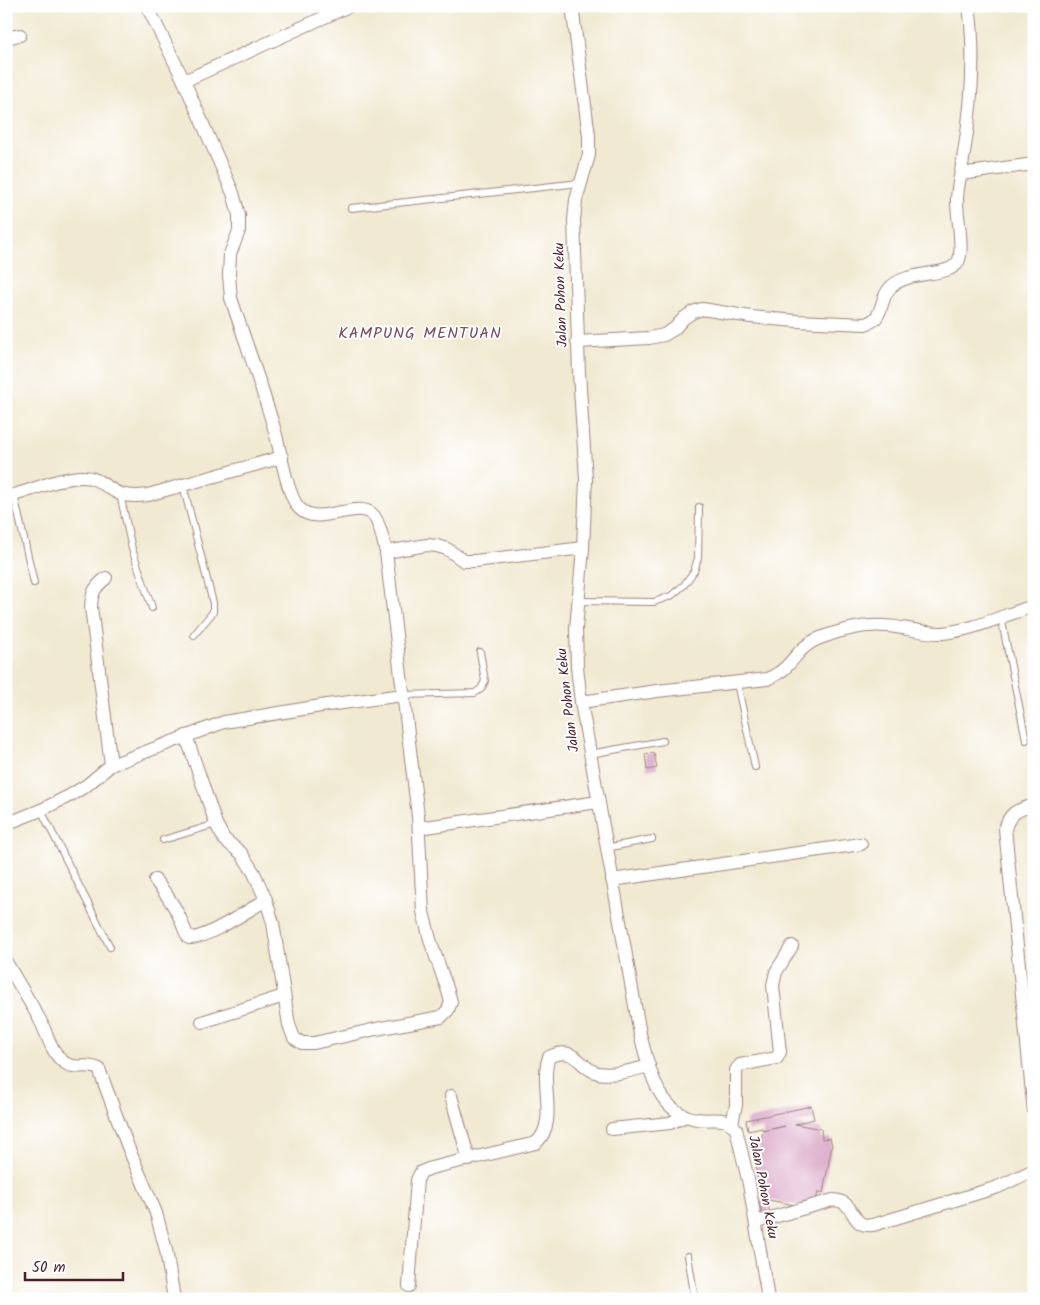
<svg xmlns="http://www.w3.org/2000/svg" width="1040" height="1305" font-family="Kalam,sans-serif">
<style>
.building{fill:#d69bc1}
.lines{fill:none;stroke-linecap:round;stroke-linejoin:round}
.service-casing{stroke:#9e847e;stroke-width:8}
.minor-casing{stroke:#9e847e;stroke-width:14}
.service{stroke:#fff;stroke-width:6}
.minor{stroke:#fff;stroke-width:12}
.labels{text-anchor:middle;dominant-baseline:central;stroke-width:4;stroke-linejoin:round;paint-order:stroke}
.street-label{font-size:14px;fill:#4a1f2b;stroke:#fff}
.quarter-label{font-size:16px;letter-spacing:1px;fill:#7b4a60;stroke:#fff}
</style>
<rect width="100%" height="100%" fill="#fff"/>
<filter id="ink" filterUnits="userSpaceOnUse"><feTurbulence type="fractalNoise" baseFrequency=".02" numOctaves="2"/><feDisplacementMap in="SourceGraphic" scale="10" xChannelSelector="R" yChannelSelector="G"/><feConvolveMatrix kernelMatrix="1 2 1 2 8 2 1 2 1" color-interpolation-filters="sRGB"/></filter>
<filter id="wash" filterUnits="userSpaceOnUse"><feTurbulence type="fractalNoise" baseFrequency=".0096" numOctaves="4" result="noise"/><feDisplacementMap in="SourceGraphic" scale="20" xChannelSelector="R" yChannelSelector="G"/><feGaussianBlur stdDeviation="1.12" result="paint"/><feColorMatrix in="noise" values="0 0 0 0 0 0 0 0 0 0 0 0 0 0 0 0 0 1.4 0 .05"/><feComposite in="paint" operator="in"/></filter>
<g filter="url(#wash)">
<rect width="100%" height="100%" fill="#f1e9d1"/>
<g id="blocks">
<g class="building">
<polygon points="654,753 657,768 647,770 645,754"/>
<polygon points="811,1106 814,1119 795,1124 821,1129 822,1139 830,1138 832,1145 823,1193 818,1192 816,1201 811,1200 811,1203 805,1207 769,1200 760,1190 756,1168 763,1131 785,1126 763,1131 762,1128 748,1131 746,1120"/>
<polygon points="767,1199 770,1215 762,1217 760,1200"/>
</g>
</g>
</g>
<g filter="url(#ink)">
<use href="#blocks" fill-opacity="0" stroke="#9e847e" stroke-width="1"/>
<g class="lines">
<defs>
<g id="service">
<polyline points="351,208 580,183"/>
<polyline points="183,485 213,603 213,612 194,635"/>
<polyline points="120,494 132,549 152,608"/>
<polyline points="14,495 34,583"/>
<polyline points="578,601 654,602 671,596 684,585 694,571 698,558 699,507"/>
<polyline points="1001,617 1026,740"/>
<polyline points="737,683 755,767"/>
<polyline points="403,695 475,693 481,689 485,681 480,652"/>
<polyline points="590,754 663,741"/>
<polyline points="41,810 110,947"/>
<polyline points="163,840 216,824"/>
<polyline points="606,848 652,839"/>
<polyline points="688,1256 695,1299"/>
</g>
<g id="minor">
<path d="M147 6 184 81 233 193 239 215V231L230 254 229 275 231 298C245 341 261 384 274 428 280 447 287 496 299 508 318 529 359 497 374 516 381 526 383 541 386 552L418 816 423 912 431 943 448 991 451 1002 448 1010 441 1017 376 1029 314 1043H302L294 1038 289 1025 273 923 266 900 254 873 241 853 224 839 216 824 186 736"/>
<path d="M572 6 589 136V155L576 200 574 220 579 373 586 479 583 548 576 629 577 667 581 702 640 1034C649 1066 656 1113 697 1119 713 1122 725 1114 736 1129L749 1184 768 1299"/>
<polyline points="6,38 20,35"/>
<polyline points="184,81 349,6"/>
<polyline points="961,174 1034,164"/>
<path d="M577 342 649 338 664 335 674 329 684 318 693 312 702 309 751 317 797 321 865 324C885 318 878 303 889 289 905 269 949 278 958 262 965 249 956 215 957 198 958 183 962 168 964 153 972 104 976 56 969 6"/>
<path d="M6 497C29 492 60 477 82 477 101 477 107 490 121 494 130 497 140 496 148 495L282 457"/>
<polyline points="386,552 427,545 437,546 447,549 464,561 475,561 583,548"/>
<path d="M106 578C94 588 92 592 91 607L111 765"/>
<path d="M581 702 657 691 767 679C774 676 780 673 786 667 798 655 802 645 820 638 841 630 864 624 886 626 905 627 924 634 943 633 975 630 1003 615 1034 606"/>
<path d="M1034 805C1018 810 1010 811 1005 829L1034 1112"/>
<polyline points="6,824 41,810 71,795 87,785 111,765 224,722 327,705 403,695"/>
<polyline points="419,828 598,802"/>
<path d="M155 880C164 891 173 903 179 916 183 924 184 931 189 938 205 940 250 909 266 900"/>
<polyline points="612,880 861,844"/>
<path d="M6 962C17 981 29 1000 40 1020 47 1033 52 1055 65 1063 75 1070 88 1063 99 1069L128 1147 156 1213 166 1250 174 1299"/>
<polyline points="202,1022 284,996"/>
<polyline points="451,1096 469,1160"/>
<polyline points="732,1123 736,1105 736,1070 740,1065 777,1058 780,1052 773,985 776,972 792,946"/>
<polyline points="612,1129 670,1123 686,1116"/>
<path d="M756 1222 833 1200C858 1201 848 1228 873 1225L998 1187 1034 1170"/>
<path d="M409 1286 417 1180 421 1172 431 1168 536 1143C559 1122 539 1084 549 1057 577 1044 579 1069 598 1073 615 1076 633 1070 649 1066"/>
</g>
</defs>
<use href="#service" class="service-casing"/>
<use href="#minor" class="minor-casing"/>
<use href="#service" class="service"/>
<use href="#minor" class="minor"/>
</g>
</g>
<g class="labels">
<g class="street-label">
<text transform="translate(561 295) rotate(-92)">Jalan Pohon Keku</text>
<text transform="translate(568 700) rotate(-97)">Jalan Pohon Keku</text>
<text transform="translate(763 1187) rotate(79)">Jalan Pohon Keku</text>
</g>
<g class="quarter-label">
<text x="420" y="333">KAMPUNG MENTUAN</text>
</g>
</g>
<rect width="1040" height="1305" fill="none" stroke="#fff" stroke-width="25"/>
<path d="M25 1272v8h98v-8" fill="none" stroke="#4a1f2b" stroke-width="2.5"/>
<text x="32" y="1272" font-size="15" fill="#4a1f2b" stroke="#ffffff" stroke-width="4" paint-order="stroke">50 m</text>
</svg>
